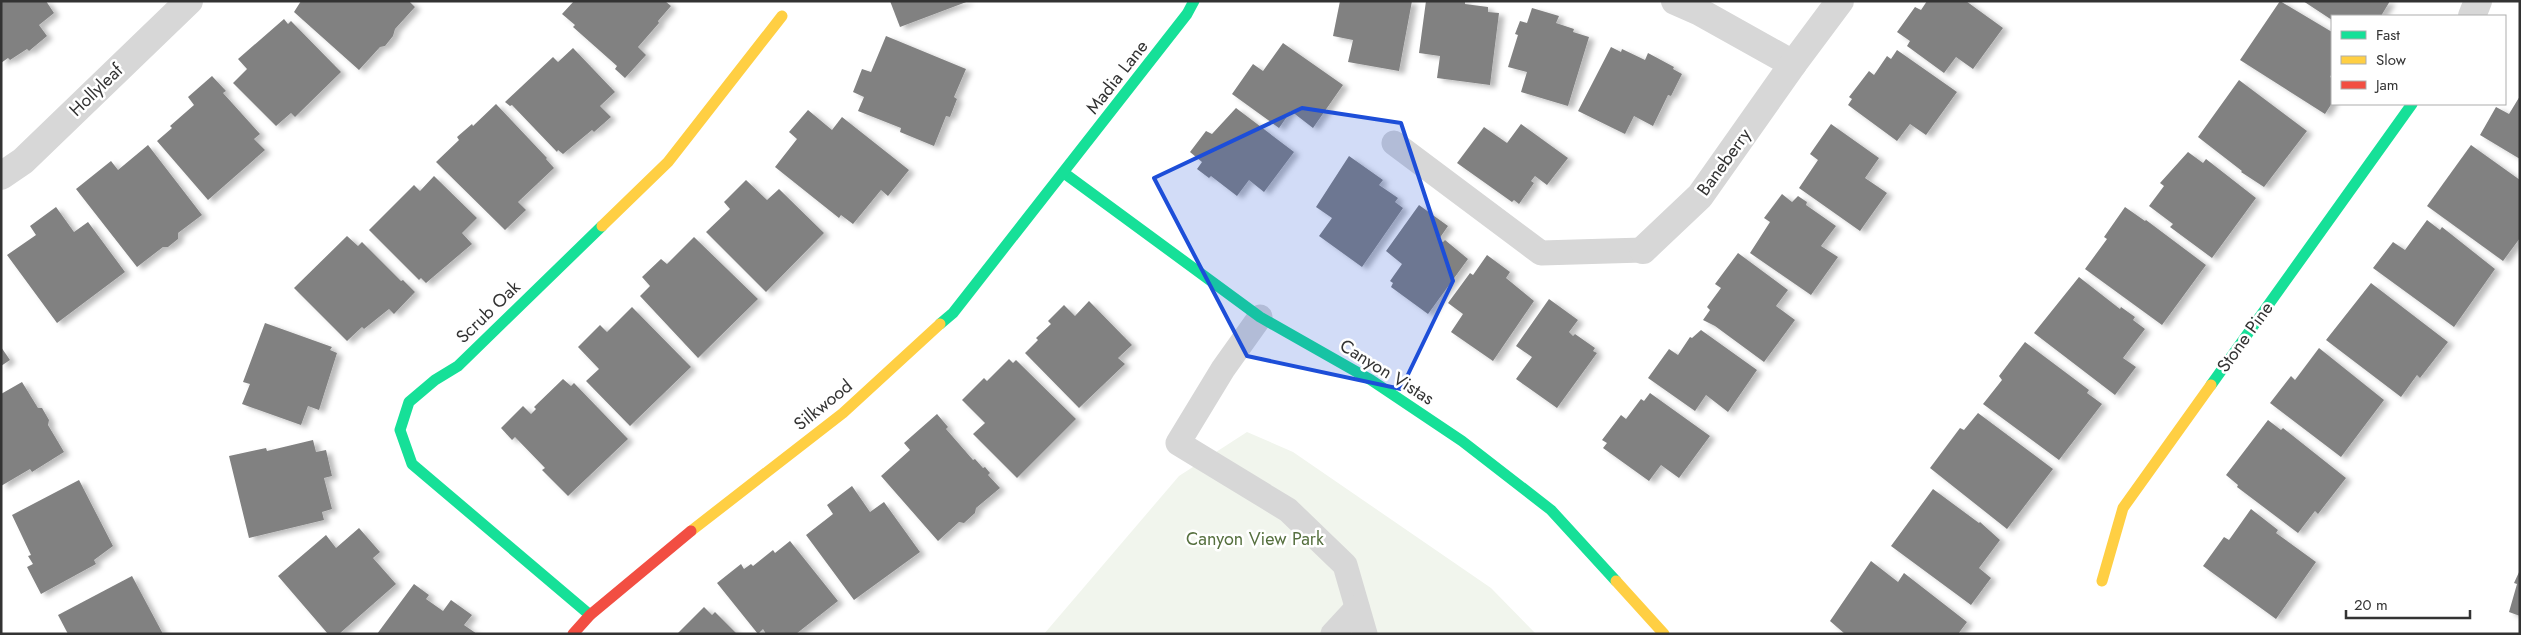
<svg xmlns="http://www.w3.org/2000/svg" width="2521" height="635" font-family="Jost,sans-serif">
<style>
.green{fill:#f1f5ed}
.building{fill:#818181;filter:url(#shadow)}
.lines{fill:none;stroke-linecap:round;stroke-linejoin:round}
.lane{stroke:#d7d7d7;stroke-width:25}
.street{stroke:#d7d7d7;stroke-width:28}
.fast{stroke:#16e098;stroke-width:11}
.slow{stroke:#ffcf43;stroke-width:11}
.jam{stroke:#f24e42;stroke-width:11}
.marked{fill:#1d4ed8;fill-opacity:0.2;stroke:#1d4ed8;stroke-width:4;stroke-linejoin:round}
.labels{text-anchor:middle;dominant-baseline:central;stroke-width:5;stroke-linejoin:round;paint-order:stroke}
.street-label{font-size:18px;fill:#333;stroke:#fff}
.park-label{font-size:18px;fill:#56703f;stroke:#fff}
</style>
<defs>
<filter id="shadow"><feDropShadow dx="5.5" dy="3" stdDeviation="2.5" flood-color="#0004"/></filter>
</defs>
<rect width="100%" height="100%" fill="#fff"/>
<polygon class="green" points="1247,432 1293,452 1491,588 1536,634 1044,634 1179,476"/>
<g class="building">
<polygon points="1,1 46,1 54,13 39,25 47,36 29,51 27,49 10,60 8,58 1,63"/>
<polygon points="301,1 409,1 415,7 395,29 393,36 385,46 380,47 359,70 294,12"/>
<polygon points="574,1 665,1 671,6 658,21 659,23 638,47 646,55 625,78 615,69 617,66 573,27 575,25 562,14"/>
<polygon points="890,1 969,1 900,27"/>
<polygon points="1340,1 1412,1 1399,71 1348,62 1353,40 1333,36"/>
<polygon points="1426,1 1465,1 1465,4 1488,7 1488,12 1499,13 1490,85 1437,78 1440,56 1419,53"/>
<polygon points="1927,1 1966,1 2003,28 1973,69 1956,57 1944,73 1907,46 1910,41 1897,32 1915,7 1921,10"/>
<polygon points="2280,1 2332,32 2332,73 2330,77 2332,78 2332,103 2325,114 2240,60"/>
<polygon points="2303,1 2390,1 2381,16 2332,16 2332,20"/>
<polygon points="1532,8 1559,16 1556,23 1574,29 1573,32 1589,37 1568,106 1521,92 1527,72 1508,67 1518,35 1515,34 1520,21 1527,23"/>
<polygon points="284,19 288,24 291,21 341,72 295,117 291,113 276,126 233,83 247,69 238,59"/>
<polygon points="886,36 966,69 954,97 957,99 950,117 946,116 934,146 900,132 901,128 858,111 864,97 853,92 862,69 871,72"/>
<polygon points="1283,43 1343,85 1313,128 1291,111 1279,128 1232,94 1253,64 1263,71"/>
<polygon points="1611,47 1621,52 1622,49 1645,60 1648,53 1674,67 1673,69 1682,74 1671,96 1668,95 1653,126 1634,116 1625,134 1578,111"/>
<polygon points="573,48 615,92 600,106 611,117 594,132 592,130 563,154 558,150 557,152 512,105 510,106 505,102 553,57 558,62"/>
<polygon points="1897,50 1957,92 1926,135 1910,124 1897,141 1848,105 1852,99 1849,97 1869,71 1874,75 1887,56 1891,59"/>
<polygon points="212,76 226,91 223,93 260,134 254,139 265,150 208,200 157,141 172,128 170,126 194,105 188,97"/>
<polygon points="2239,80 2307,131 2264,187 2241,172 2242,171 2198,137"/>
<polygon points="2520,96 2520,159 2480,135 2496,107 2509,114"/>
<polygon points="496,104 547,158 546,159 554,168 518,202 526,210 505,230 436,162 459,140 457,137 472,124 473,126"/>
<polygon points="1236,108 1294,152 1264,192 1249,180 1237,196 1211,176 1209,178 1197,169 1202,162 1190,152 1206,131 1212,134"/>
<polygon points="808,110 832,130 842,117 909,170 888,196 881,190 853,224 841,215 839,218 775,167 797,139 789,132"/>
<polygon points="1521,124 1568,158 1547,185 1535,176 1531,181 1534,183 1519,204 1514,200 1512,202 1457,163 1484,127 1507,143"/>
<polygon points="1831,124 1879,158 1865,178 1887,193 1860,231 1799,188 1818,160 1810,154"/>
<polygon points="148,145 202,215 178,233 178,239 168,247 163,247 137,267 76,189 111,161 118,170"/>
<polygon points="2471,145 2520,180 2520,238 2503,261 2427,206"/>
<polygon points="2188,152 2203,163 2206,159 2256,198 2212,258 2170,227 2173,224 2149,206 2164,186 2160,183"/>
<polygon points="1349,156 1383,180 1379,185 1398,198 1395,202 1403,208 1362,267 1319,236 1332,218 1316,207"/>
<polygon points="434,176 477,218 462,233 472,244 426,283 421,278 419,280 369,230 414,185 420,191"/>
<polygon points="746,180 767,200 779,189 824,233 766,292 706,232 730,209 724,202"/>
<polygon points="1782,194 1792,202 1798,196 1807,202 1806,205 1836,226 1821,246 1838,257 1811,295 1750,253 1770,222 1764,218"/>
<polygon points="1419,205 1448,226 1439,239 1443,242 1445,240 1468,259 1428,314 1391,287 1393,283 1390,281 1402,264 1386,251"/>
<polygon points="56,207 74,232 88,222 125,272 57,323 7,255 36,235 30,226"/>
<polygon points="2125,207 2145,221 2146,220 2206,265 2162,325 2085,269 2107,239 2104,237"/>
<polygon points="2427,220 2440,230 2442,227 2495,269 2454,327 2373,268 2393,242 2405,250"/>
<polygon points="347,236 358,246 362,242 401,281 403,280 415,292 394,314 389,309 364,329 362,327 347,341 294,288"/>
<polygon points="694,237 758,299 698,358 640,296 650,286 642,277 661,259 667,264"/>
<polygon points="1738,253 1788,290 1776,306 1795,320 1764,362 1715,326 1703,320 1710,310 1707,307 1721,288 1715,284"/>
<polygon points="1487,255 1510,272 1506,278 1534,301 1493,361 1451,332 1463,314 1448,303 1470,273 1473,275"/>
<polygon points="2079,277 2120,309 2121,307 2135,317 2133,320 2145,329 2123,358 2136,367 2115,395 2034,333"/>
<polygon points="2371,283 2448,342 2420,378 2417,375 2401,397 2326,340"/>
<polygon points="1549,299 1578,320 1569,332 1573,336 1575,334 1595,348 1593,351 1597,353 1557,408 1516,379 1532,357 1516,346"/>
<polygon points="1089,301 1132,345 1118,358 1125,364 1079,408 1025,353 1038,340 1036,338 1051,324 1048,321 1064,305 1075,316"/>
<polygon points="632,307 691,367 630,426 586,381 599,369 578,347 600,325 607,332"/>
<polygon points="265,323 332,347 330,350 337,353 319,410 308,406 301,425 242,404 250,384 243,382"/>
<polygon points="1701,330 1757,370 1728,412 1706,395 1695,411 1648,378 1669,349 1678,355 1690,337 1692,338"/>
<polygon points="2025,342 2089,390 2087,393 2102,404 2059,460 1983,404 2002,380 1999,376"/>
<polygon points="1,347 10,360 1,366"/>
<polygon points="2319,348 2384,400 2341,457 2270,403 2291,376 2295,380"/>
<polygon points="1009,359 1013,363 1016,360 1076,419 1017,478 973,434 985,423 962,400 984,378 987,381"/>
<polygon points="563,379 571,386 574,383 628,439 568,496 542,470 545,468 515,437 512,440 501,428 523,406 531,414 536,409 534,407"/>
<polygon points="22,382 38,408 42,408 49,420 48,425 64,452 32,472 30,469 1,486 1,394"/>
<polygon points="1650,393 1710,436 1679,478 1661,465 1649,481 1603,448 1607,443 1602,440 1621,415 1626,419 1641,399 1644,401"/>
<polygon points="1978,413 2053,469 2007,529 1930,468 1960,428 1964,430"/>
<polygon points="937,414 948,427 946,429 973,460 975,459 983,468 985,467 990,473 988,475 1000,488 976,508 975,513 964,523 959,522 938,541 881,476 910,450 904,443"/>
<polygon points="2268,420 2281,430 2283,428 2346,478 2318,514 2315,511 2298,533 2237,487 2238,485 2226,475"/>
<polygon points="313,440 316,452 326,450 332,476 324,478 332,509 322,512 324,520 249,538 229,456 266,448 267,451"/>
<polygon points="79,480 113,546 94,560 96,564 41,594 27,567 33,564 28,556 31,555 12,515"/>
<polygon points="852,486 870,512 884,502 920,552 854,600 806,535 833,514 827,505"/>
<polygon points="1933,489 1979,523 1980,522 2000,540 1979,568 1991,578 1971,605 1891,546"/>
<polygon points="2251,509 2278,530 2276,533 2316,562 2276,619 2203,566 2224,537 2229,540"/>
<polygon points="359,528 380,552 373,558 396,584 339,634 328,634 278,576 326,535 336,548"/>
<polygon points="790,541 838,601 796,634 766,634 763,629 758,634 717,583 741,564 744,569 751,564 753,566 773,550 775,553"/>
<polygon points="1871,561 1898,582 1904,573 1967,622 1958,634 1845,634 1830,621"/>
<polygon points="2520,570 2520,616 2509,612 2517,584 2514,583"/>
<polygon points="132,576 163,634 68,634 58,615"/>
<polygon points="414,584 429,595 426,599 443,611 451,600 472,615 464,625 477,634 377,634"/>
<polygon points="704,607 712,615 715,612 737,634 677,634"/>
</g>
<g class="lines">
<g class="lane">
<polyline points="1394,143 1541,253 1643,250"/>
<polyline points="1260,317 1223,369 1178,443 1288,510 1345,565 1365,634"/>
<polyline points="1333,634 1357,608"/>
</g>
<g class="street">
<polyline points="1675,1 1700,12 1793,64"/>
<polyline points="2472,16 2478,1"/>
<polyline points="1,176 23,161 189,1"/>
<polyline points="1643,250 1700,196 1793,64 1840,1"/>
</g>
<g class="fast">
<polyline points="1064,173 1260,317 1371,380 1462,441 1551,510 1616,581"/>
<polyline points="940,324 953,313 1187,14 1194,1"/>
<polyline points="2211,385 2412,104"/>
<polyline points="590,615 412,464 400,430 409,402 435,380 458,366 602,226"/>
</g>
<g class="slow">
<polyline points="602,226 668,162 782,16"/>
<polyline points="691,531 843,413 940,324"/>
<polyline points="1616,581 1664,634"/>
<polyline points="2102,581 2123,508 2211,385"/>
</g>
<polyline class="jam" points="573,634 590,615 691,531"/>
</g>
<path class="marked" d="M1302 108 1401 123 1453 281 1401 389 1247 356 1154 178Z"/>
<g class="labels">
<g class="street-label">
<text transform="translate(1117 77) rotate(-52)">Madia Lane</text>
<text transform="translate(96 90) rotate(-44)">Hollyleaf</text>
<text transform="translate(1724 162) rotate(-54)">Baneberry</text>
<text transform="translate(488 312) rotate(-44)">Scrub Oak</text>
<text transform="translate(2245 337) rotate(-54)">Stone Pine</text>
<text transform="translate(1387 372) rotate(32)">Canyon Vistas</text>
<text transform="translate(823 405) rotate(-39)">Silkwood</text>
</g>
<g class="park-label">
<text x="1255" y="539">Canyon View Park</text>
</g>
</g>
<rect width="2521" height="635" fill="none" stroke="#333333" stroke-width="5"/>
<rect x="2331" y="15" width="175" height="90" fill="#ffffff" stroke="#adadad"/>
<rect x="2341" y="31" width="25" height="8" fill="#16e098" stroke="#adadad"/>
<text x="2376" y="40" font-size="15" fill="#333333">Fast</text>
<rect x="2341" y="56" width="25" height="8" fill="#ffcf43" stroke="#adadad"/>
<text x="2376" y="65" font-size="15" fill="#333333">Slow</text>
<rect x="2341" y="81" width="25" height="8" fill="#f24e42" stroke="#adadad"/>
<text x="2376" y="90" font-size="15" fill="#333333">Jam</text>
<path d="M2346 610v8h124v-8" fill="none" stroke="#333333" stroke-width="2.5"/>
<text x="2354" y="610" font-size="15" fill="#333333" stroke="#ffffff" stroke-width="4" paint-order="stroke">20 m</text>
</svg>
